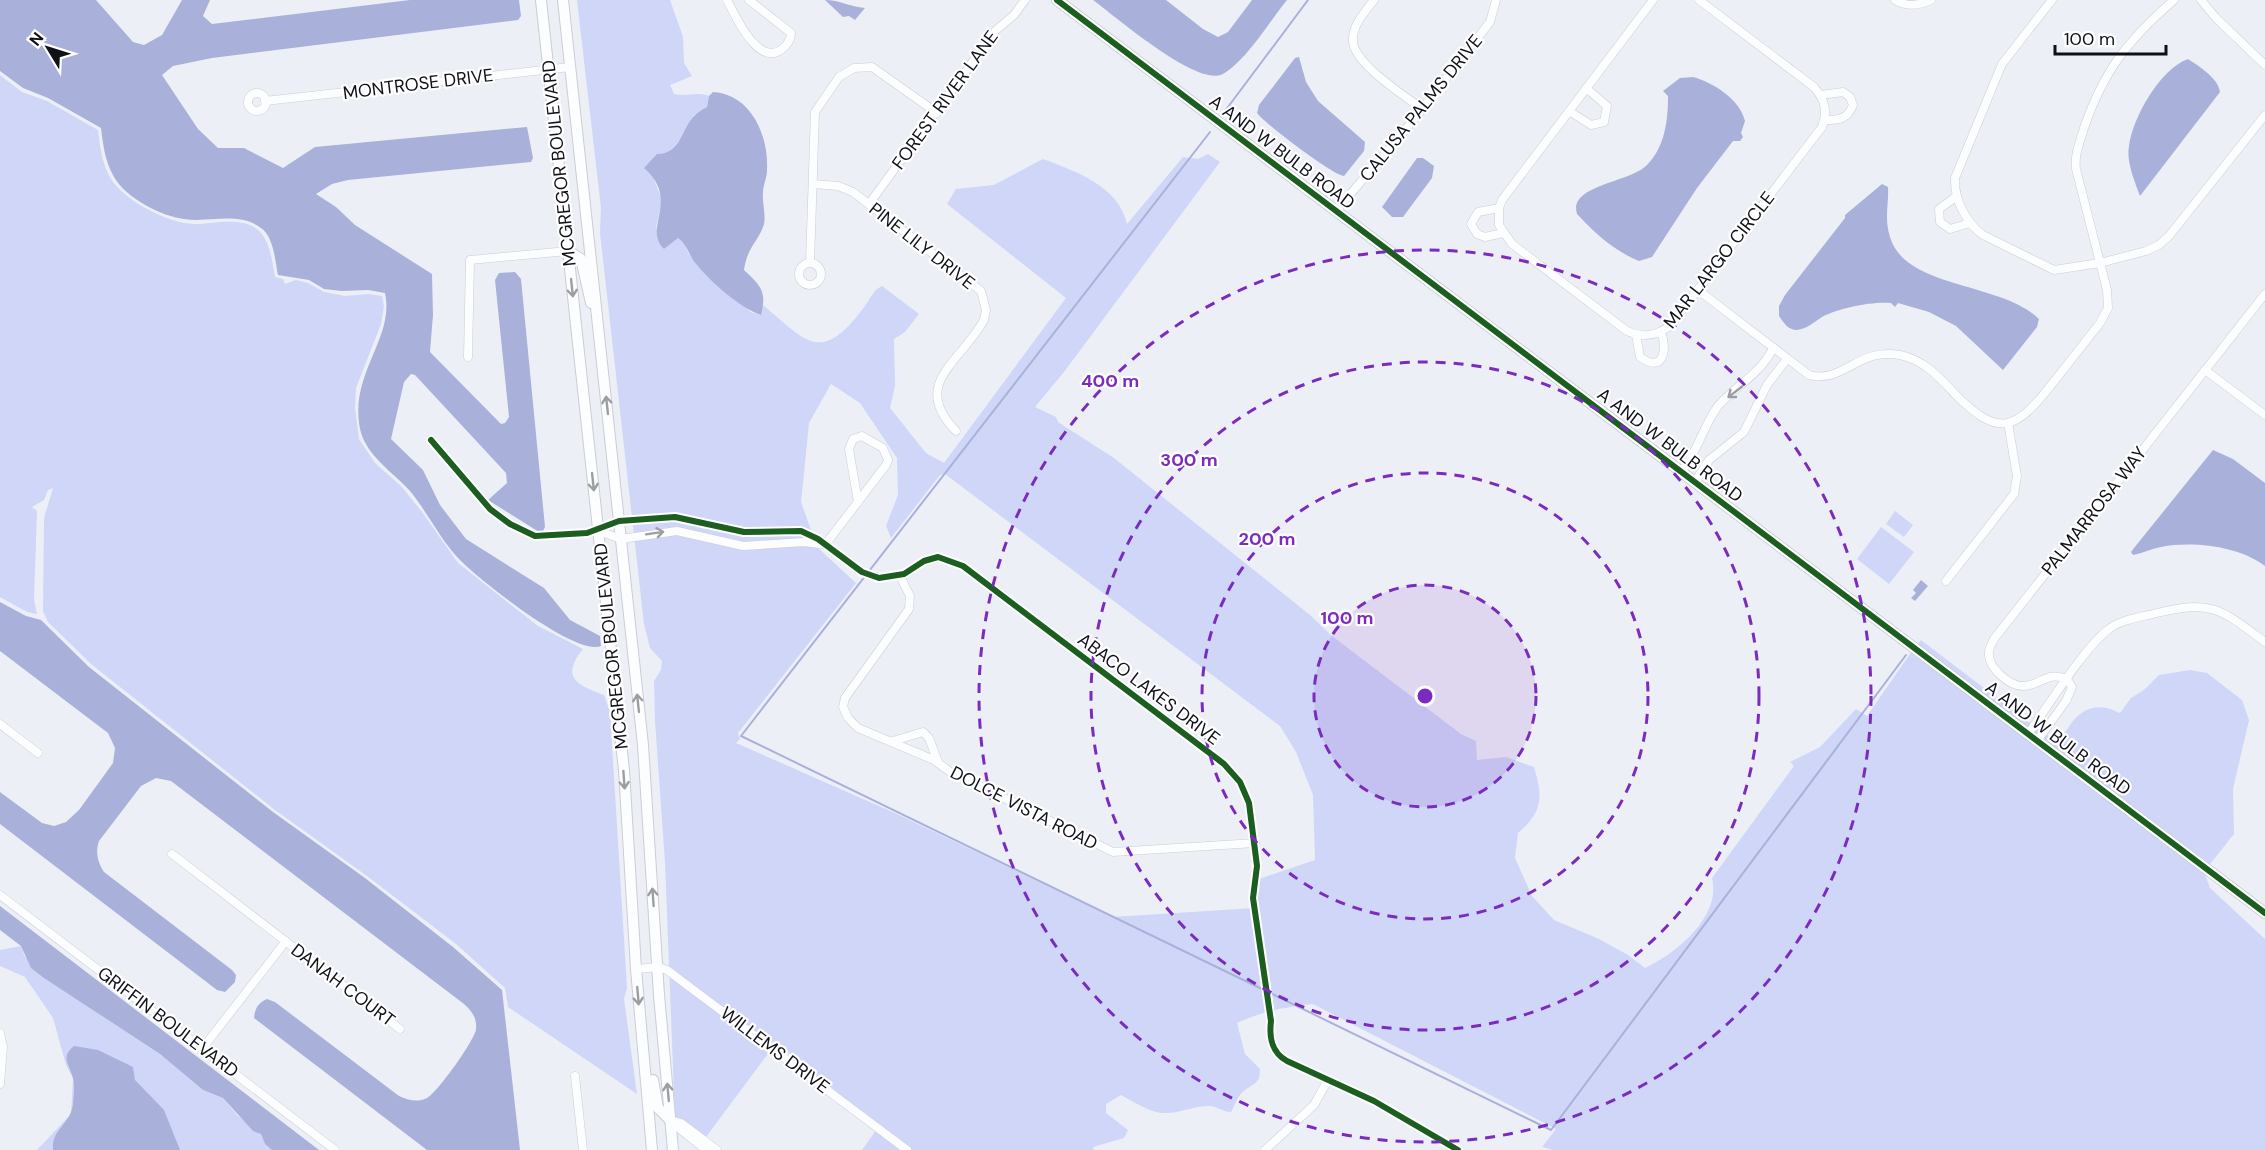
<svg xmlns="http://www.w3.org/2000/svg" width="2265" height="1150" font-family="'DM Sans',sans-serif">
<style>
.green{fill:#cfd6f7;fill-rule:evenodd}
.water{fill:#a9b1da}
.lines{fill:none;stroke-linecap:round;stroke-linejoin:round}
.stream{stroke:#a9b1da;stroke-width:2}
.street-casing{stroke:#cbcdd5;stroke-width:9}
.secondary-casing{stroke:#cbcdd5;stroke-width:12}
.street{stroke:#fcfdfe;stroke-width:8}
.secondary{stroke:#fcfdfe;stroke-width:10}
.cycleway-casing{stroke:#fff;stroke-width:10}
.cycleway{stroke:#1b5e20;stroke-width:6}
.oneway{stroke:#9d9ea2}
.ring{fill:none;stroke:#7b2cbf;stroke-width:3;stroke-dasharray:10 8}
.labels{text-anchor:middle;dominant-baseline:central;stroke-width:4.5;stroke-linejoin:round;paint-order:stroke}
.street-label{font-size:18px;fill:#0f1018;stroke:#fff}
.centre{fill:#7b2cbf;stroke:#fff;stroke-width:3}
.ring-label{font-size:18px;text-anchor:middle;font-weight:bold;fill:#7b2cbf;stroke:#fff;stroke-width:4.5;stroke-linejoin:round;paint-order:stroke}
</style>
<rect width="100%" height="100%" fill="#edeff7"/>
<g class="green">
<path d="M577 0H670L683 37 684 63 692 76 670 85 674 94C687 97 696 91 709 96L707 107 694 115 682 137 652 174 662 200 656 227 664 249 678 237 684 242 689 254 751 312 760 315 763 305C808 343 821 365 865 306 871 298 872 291 882 286L919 314 905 332 894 339 895 386 890 408 926 453 944 463 1066 298 947 204 956 189 994 185 1043 159C1075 171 1119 186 1127 224L1183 157 1198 159 1208 154 1220 162 1064 372 1035 407 1056 417 1058 422 1114 458 1310 615 1332 636 1461 734 1476 741 1477 760 1506 757 1534 767C1543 798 1543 811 1518 833L1515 858 1532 896 1554 920 1599 939 1628 955 1645 968C1676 954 1722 916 1712 878L1794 766 1790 762 1820 747 1856 709 1867 716 1912 651 2204 872 2210 888 2265 939V1150H1553L1542 1147 1556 1129 1313 1004C1286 1007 1262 1011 1237 1023L1245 1054 1260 1069C1260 1084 1254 1083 1244 1091 1238 1095 1235 1105 1231 1112 1222 1112 1217 1106 1209 1106 1193 1106 1178 1114 1163 1113 1151 1113 1132 1101 1121 1095L1106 1104V1113L1128 1130 1124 1138 1093 1147 1094 1150H862L879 1126 776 1043 706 1137 675 1119 665 862 655 721 654 681 661 670 662 661 650 648 644 624 600 233 601 208ZM831 384 860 403 897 458 898 495 886 526 891 538 940 475 945 474 1280 726 1296 752 1313 795 1315 860 1259 879 1255 908 1112 917 897 814 736 743 740 739 738 733 856 583 817 547 801 502 809 423Z"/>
<path d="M0 75 22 92 47 101 98 130C100 147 102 164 111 179 125 201 169 224 195 224 214 224 246 215 261 233 271 245 272 262 275 277L283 279 285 284 296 280 308 283 324 292 345 296 369 294 382 296 384 306 381 324 356 388 355 408 359 439 375 463 401 486 422 512 458 563 538 626 583 649C560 678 577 685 604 695L610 712 627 988 624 999 637 1094 508 1007 505 988 456 944 367 876 275 810 91 664 48 622 43 611 44 518 53 488 48 490 44 500 32 507 37 511 34 600 37 614 27 612 0 597Z"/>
<polygon points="1895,511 1913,525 1904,537 1886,524"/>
<polygon points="1881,527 1914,552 1889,584 1857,559"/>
<path d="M1921 640 2043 733 2060 742C2070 723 2082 703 2107 708 2112 709 2116 712 2120 713L2131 698 2144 690 2159 675 2190 670 2207 673 2242 700 2249 720 2233 789 2234 834 2210 864 1917 645Z"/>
<polygon points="21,946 25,957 102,1016 160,1054 203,1090 223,1098 238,1116 261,1134 265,1144 272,1150 37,1150 71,1114 73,1078 66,1065 53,1018 25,977 0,966 0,950"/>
</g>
<g class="water">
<path d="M0 0H96L133 42 144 45 162 35 182 0H210L203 16 212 24 410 0H519L521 16 518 20 212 58 173 66 162 75 198 129 218 148H244L283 168 315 147 527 127 533 158 531 162 348 180 332 184 316 194 336 207 355 225 432 274 433 315 430 352 501 424 505 423 509 417 495 280 499 273 515 272 521 279 545 527 543 531 539 532 488 500 507 483 506 473 415 375 411 374 404 382 391 439 423 470 440 505 466 539 544 588 570 620 600 636 601 646C575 656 481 581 461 561 441 541 428 513 410 491 393 472 366 456 360 429 349 373 395 339 385 293L368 290 342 291 324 289 309 280 278 275C275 261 274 237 261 228 239 211 209 223 184 219 161 216 126 198 114 177 105 161 103 145 101 128L48 98 23 88 0 71Z"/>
<path d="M825 0C840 0 850 7 865 8L855 20 849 16 843 17Z"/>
<path d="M1093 0H1166L1203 29 1218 37 1228 32 1252 0H1287C1270 21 1246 61 1223 74 1198 88 1115 16 1093 0Z"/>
<path d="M1299 57 1306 82 1318 101 1365 142 1364 151 1344 176C1334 176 1265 124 1257 113L1259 105 1295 58Z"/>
<path d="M2188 59C2199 66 2219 79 2220 92L2140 196C2135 182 2126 161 2129 146 2133 117 2160 69 2188 59Z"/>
<path d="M1693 77C1712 82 1740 99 1745 121L1741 133 1743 137 1740 141H1733L1697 188 1652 257 1639 261C1614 251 1595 233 1577 214 1568 185 1629 183 1647 165 1665 147 1668 120 1668 96L1663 91 1680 78Z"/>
<path d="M713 92C751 94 769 136 767 170 767 178 763 185 763 192 762 203 766 215 764 224 759 241 747 247 744 270 761 286 767 291 761 315 740 308 711 282 697 265 689 256 687 244 678 238L664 249C642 228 681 200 644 168L657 154C681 154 681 129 695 115 698 112 703 109 707 107L709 96Z"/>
<polygon points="1417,158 1423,158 1434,166 1432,178 1403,217 1392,217 1382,207"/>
<path d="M1882 184 1888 187C1889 205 1884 217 1890 237 1905 289 2002 282 2039 319L2037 327 2003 370 1956 326 1929 312 1898 303 1895 307 1891 303C1873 301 1838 308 1822 317 1814 322 1807 329 1797 330 1788 330 1784 323 1779 316V306L1785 295 1845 218V215Z"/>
<path d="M2213 450 2233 459 2265 483V566C2238 546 2193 541 2161 547 2151 549 2143 553 2133 555L2131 552 2134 548Z"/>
<polygon points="1921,580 1928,586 1915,601 1911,598 1916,593 1913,590"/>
<path d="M0 602 26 616 41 620 89 667 273 812 365 878 453 947 502 990 520 1150H427L254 1018C255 1008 258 1003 267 999L275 1002 399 1096C408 1100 417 1103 427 1098 437 1093 475 1040 476 1029 477 1018 472 1011 464 1004L171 781 156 778 141 786 99 841C95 852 98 863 104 872L232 970 236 975 235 982 225 992 217 990 0 824V792L42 823 54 826 66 822 79 810 113 763 115 748 108 733 0 651Z"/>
<polygon points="0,906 319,1150 272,1150 265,1144 261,1134 253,1131 223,1098 203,1090 160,1054 44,978 31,968 21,946 0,930"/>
<path d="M74 1046 98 1050 133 1067 135 1080 164 1110 180 1150H53C51 1129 71 1124 73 1104 74 1096 75 1082 72 1075 68 1062 61 1057 74 1046Z"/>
</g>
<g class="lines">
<g class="stream">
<polyline points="1225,111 1308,0"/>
<polyline points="1210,132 741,736 1264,990"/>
<polyline points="1270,993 1551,1130 1906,655"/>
</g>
<defs>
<g id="street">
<path d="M727 0C735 15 758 68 782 49 787 45 791 40 791 33L749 0"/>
<path d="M1374 0C1365 12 1352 25 1353 41 1354 64 1404 95 1422 109"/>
<path d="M1653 0 1502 200 1499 208V225L1512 244 1627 331C1643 338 1656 336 1670 326L1822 127C1828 111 1825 100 1814 87L1699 0"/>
<path d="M1895 0C1907 7 1918 6 1931 0"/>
<path d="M2052 0 2002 64 1955 178C1954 199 1966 223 1983 235L2054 270 2100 263 2146 251 2159 245 2169 236 2265 115"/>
<polyline points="2201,0 2216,18 2265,65"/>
<circle cx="257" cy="102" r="9"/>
<path d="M1821 95 1843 92 1850 97 1853 105C1848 119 1839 120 1825 120"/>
<polyline points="265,101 570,67"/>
<polyline points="1569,111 1591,125 1604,122 1607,106 1586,88"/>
<path d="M813 184 838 186 853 192 981 291 986 310 984 320C960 363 910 384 956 431"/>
<polyline points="1957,196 1939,209 1940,222 1950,229 1970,223"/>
<polyline points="869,204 995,31 1014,15 1025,0"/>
<polyline points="1499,208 1478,212 1471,224 1477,234 1485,237 1503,233"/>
<polyline points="1336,211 1411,123 1490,22 1496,0"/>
<polyline points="810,262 815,112 839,77 854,68 872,67 937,113"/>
<circle cx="810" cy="274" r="11"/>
<path d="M1698 290 1809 375C1843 384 1858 347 1900 355 1924 360 1939 377 1955 394 1999 439 2016 430 2052 384 2068 364 2084 343 2100 323L2108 308 2107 290 2076 169C2074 155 2080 142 2084 128 2104 70 2128 40 2174 0"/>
<path d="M1636 335 1640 357C1663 374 1668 350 1661 332"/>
<polyline points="468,357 470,260 568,251"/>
<polyline points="2205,370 2265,415"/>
<path d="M431 440 490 509 510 524 535 536 587 533 619 521 675 517 744 532 801 531 818 539 862 572 879 578 904 574 924 561 938 557 963 566 1224 764 1240 782 1249 803 1257 866 1253 898 1271 1021C1269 1037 1271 1052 1287 1061L1374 1101 1458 1150"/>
<path d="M1681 472C1699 450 1703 426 1718 406 1736 385 1760 375 1773 348"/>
<polyline points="1695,482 1709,460 1744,432 1767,385 1787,359"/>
<polyline points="599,531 621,539 677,531 743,546 804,542 820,544"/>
<polyline points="825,545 886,465 888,460 883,448 862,436 853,439 849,449 858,502"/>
<polyline points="900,576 910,596 909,609 845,698 843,707 848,718 858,728 934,760 949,771 1113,852 1255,843"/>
<polyline points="1946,581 2014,494 2017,476 2008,423"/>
<path d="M2067 679C2045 671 2043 685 2023 686 2009 686 1987 667 1989 652 1989 648 1992 643 1994 639L2265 294"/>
<polyline points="0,724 38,753"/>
<path d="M2028 734C2049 705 2083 649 2109 629 2122 619 2142 617 2157 613 2212 599 2222 610 2265 642"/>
<polyline points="893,741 923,732 929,738 938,762"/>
<polyline points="2037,741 2066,701 2072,687 2067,679"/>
<polyline points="172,854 400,1029"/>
<polyline points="0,895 335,1150"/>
<polyline points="636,969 659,967 667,970 907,1150"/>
<polyline points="0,1033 3,1047 0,1084"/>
<polyline points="202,1049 286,941"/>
<polyline points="575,1076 583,1150"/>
<polyline points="670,1120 681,1123 717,1150"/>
<polyline points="671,1122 706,1150"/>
<polyline points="1265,1150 1314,1105 1328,1080"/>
</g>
<g id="secondary">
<polyline points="541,0 624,770 636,969 652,1150"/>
<polyline points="563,0 643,745 659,995 673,1150"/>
<polyline points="1057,0 2265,913"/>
<polyline points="568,251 581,259 591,303"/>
<polyline points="653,1080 658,1108 670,1120"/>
</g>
</defs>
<use href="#street" class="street-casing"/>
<use href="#secondary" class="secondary-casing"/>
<use href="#street" class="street"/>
<use href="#secondary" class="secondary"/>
<defs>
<g id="cycleway">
<polyline points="1057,0 2265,913"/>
<path d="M431 440 490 509 510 524 535 536 587 533 619 521 675 517 744 532 801 531 818 539 862 572 879 578 904 574 924 561 938 557 963 566 1224 764 1240 782 1249 803 1257 866 1253 898 1271 1021C1269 1037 1271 1052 1287 1061L1374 1101 1458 1150"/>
</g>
</defs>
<use href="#cycleway" class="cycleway-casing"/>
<use href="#cycleway" class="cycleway"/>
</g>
<defs><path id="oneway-shaft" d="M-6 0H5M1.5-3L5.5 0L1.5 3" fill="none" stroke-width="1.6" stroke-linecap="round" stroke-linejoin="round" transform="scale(1.5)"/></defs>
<g class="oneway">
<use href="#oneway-shaft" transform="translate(572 288) rotate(84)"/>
<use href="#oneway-shaft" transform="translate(1735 392) rotate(142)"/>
<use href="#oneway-shaft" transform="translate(607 405) rotate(-96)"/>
<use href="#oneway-shaft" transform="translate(593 482) rotate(84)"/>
<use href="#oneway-shaft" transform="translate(655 533) rotate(-9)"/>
<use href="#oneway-shaft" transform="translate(638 703) rotate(-96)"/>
<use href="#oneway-shaft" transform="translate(624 780) rotate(86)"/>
<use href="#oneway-shaft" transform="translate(653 897) rotate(-94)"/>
<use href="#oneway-shaft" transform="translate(638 996) rotate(85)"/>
<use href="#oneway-shaft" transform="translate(668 1092) rotate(-95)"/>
</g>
<circle cx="1425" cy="696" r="111" fill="#7b2cbf" fill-opacity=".12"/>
<g class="ring">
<circle cx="1425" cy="696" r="111"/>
<circle cx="1425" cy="696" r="223"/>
<circle cx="1425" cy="696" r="334"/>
<circle cx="1425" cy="696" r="446"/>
</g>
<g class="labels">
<g class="street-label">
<text transform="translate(418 84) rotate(-7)">MONTROSE DRIVE</text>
<text transform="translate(945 100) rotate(-54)">FOREST RIVER LANE</text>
<text transform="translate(1421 108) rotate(-51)">CALUSA PALMS DRIVE</text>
<text transform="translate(1282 152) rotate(37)">A AND W BULB ROAD</text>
<text transform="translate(559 163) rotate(-96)">MCGREGOR BOULEVARD</text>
<text transform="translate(922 246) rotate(38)">PINE LILY DRIVE</text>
<text transform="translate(1719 260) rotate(-52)">MAR LARGO CIRCLE</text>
<text transform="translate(1670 445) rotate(37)">A AND W BULB ROAD</text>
<text transform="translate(2094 511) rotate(-52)">PALMARROSA WAY</text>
<text transform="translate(611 646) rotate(-96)">MCGREGOR BOULEVARD</text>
<text transform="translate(1149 689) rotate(37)">ABACO LAKES DRIVE</text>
<text transform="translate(2058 738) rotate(37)">A AND W BULB ROAD</text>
<text transform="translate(1024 808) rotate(27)">DOLCE VISTA ROAD</text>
<text transform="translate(343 985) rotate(37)">DANAH COURT</text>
<text transform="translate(168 1022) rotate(37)">GRIFFIN BOULEVARD</text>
<text transform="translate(775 1050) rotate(37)">WILLEMS DRIVE</text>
</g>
</g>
<circle cx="1425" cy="696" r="9" class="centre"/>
<g class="ring-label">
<text x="1110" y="387">400 m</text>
<text x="1189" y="466">300 m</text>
<text x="1267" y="545">200 m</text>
<text x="1347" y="624">100 m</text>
</g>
<g transform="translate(48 48) rotate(308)" stroke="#ffffff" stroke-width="4.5" paint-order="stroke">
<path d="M0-4.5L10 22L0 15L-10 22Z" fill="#0f1018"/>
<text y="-9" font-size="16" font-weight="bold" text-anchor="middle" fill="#0f1018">N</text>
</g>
<path d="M2055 45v9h111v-9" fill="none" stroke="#0f1018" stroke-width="3"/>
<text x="2064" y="45" font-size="18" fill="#0f1018" stroke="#ffffff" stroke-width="4.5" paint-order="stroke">100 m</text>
</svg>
